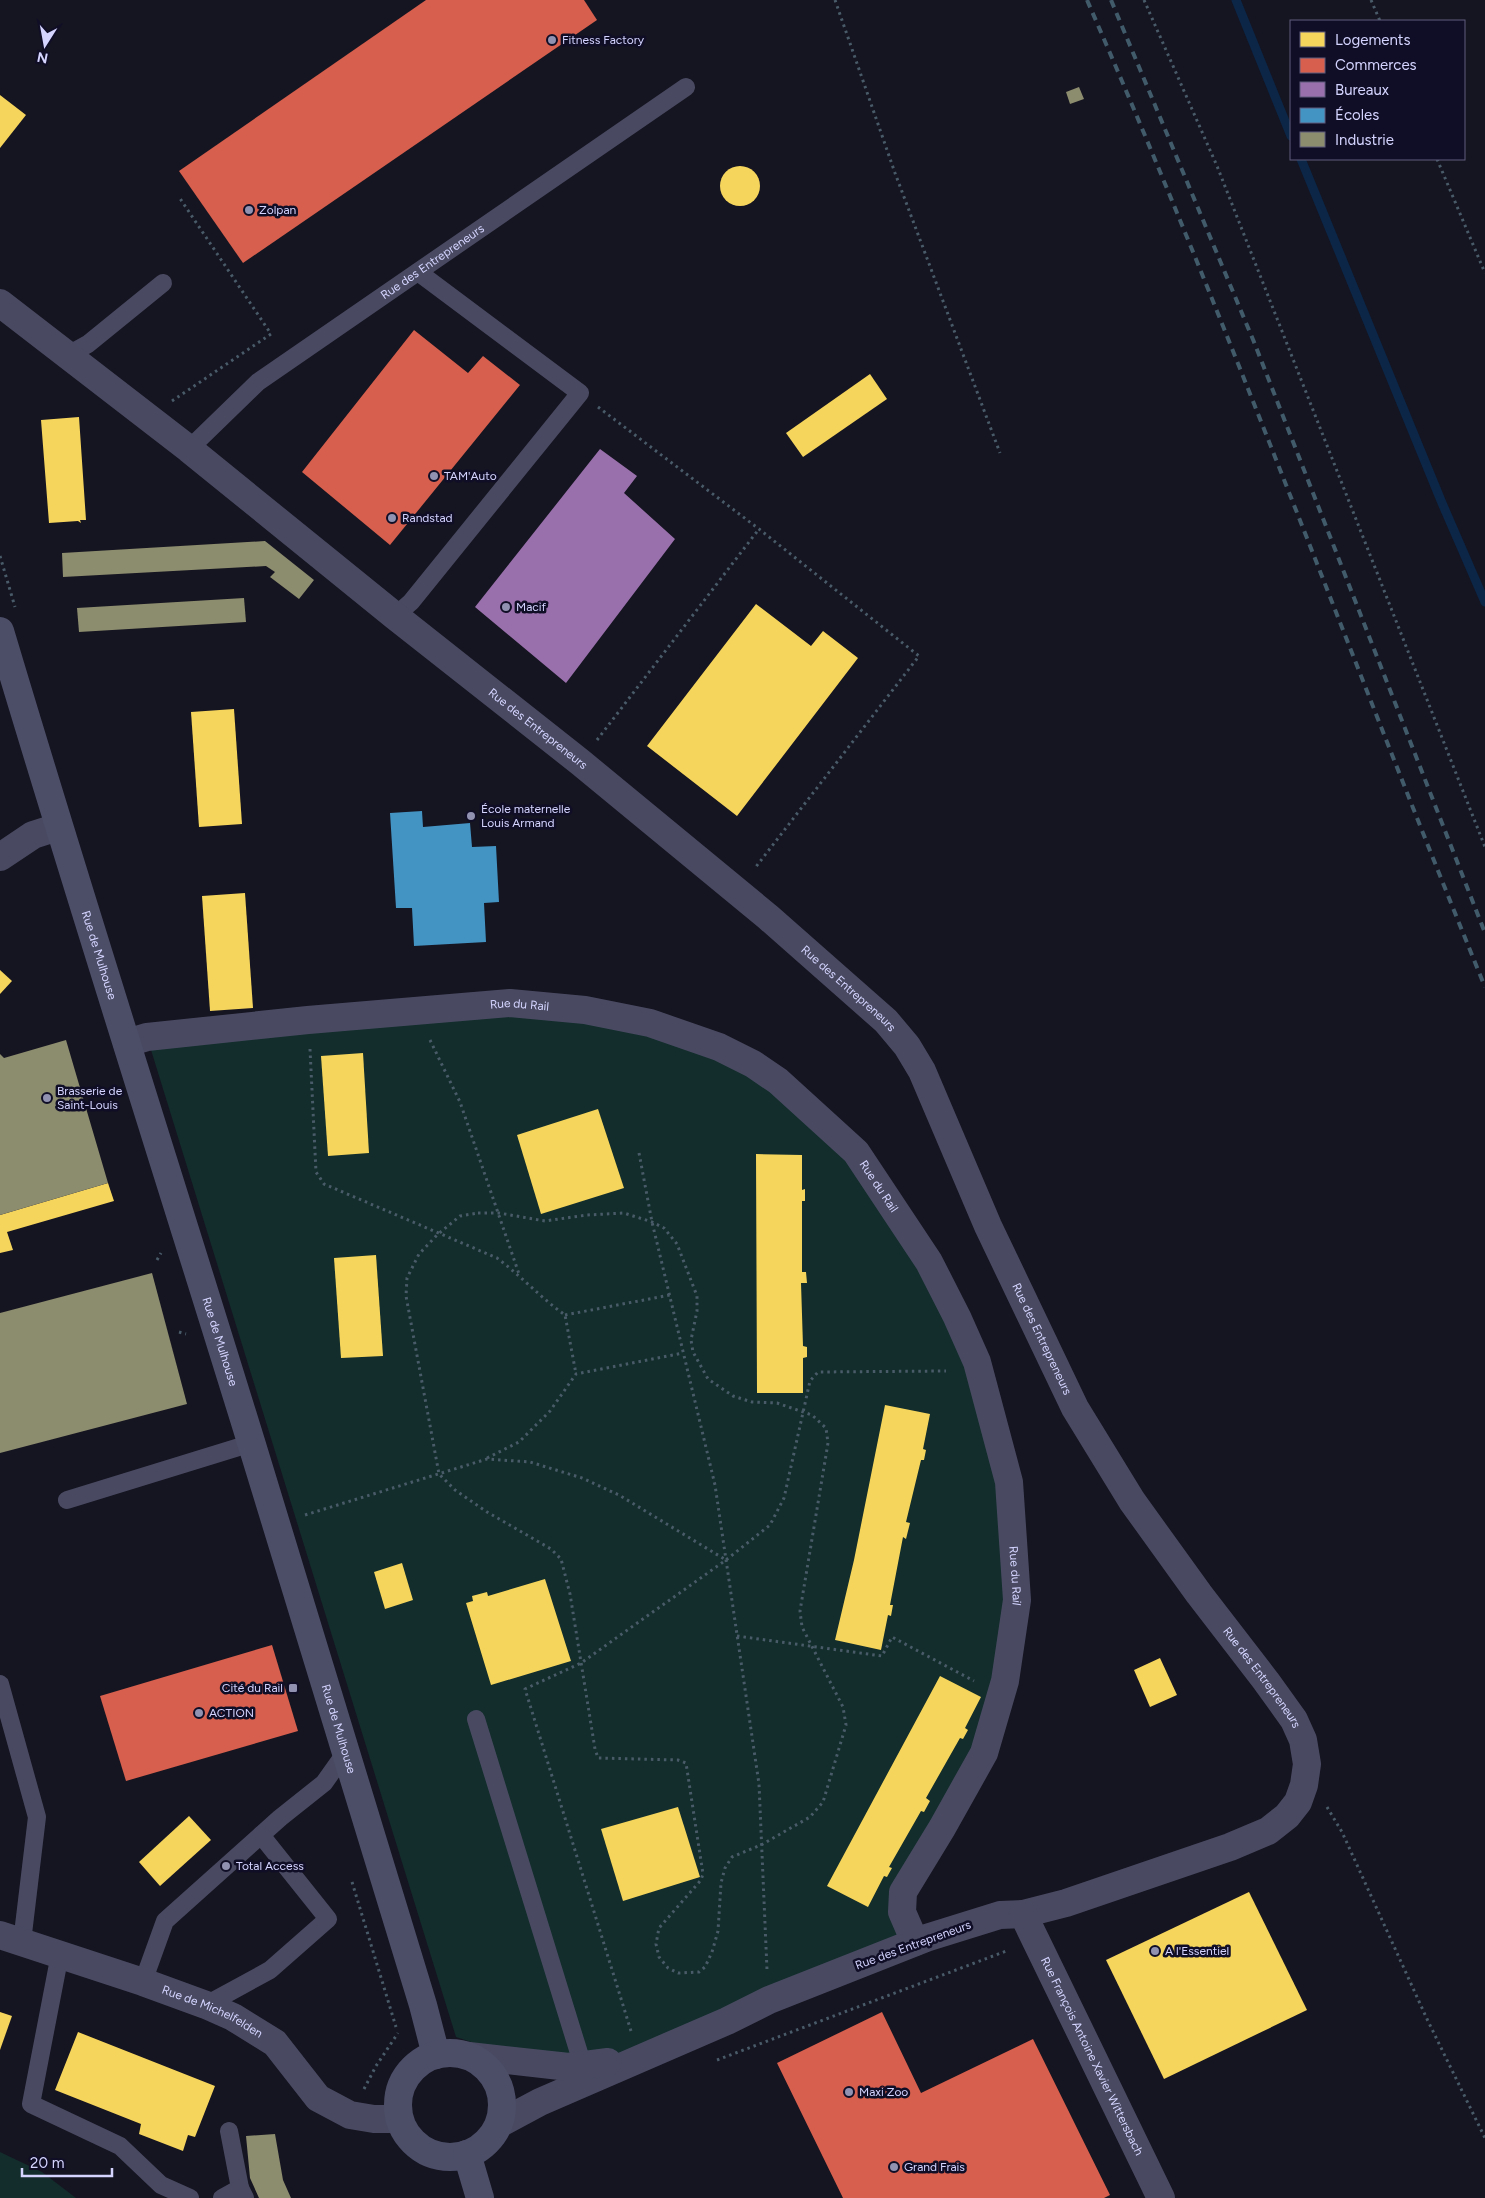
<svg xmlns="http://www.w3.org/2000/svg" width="1485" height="2198" font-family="Figtree,sans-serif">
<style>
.green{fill:#122d2b}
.homes{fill:#f6d55c}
.shops{fill:#d6604d}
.offices{fill:#9970ab}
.schools{fill:#4393c3}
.industry{fill:#8c8c6e}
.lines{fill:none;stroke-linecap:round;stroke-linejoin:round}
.stream{stroke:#0b2646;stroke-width:9}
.path{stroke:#495b68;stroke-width:3;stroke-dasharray:2.5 4;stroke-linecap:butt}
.service{stroke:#494a62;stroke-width:18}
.minor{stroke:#494a62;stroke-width:28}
.secondary{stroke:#4c4e68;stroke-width:28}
.rail{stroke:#415b6b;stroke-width:4;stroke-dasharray:8 6;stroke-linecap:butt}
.poi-dot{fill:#9191b1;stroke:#100e27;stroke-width:2}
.labels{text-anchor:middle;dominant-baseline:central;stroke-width:5;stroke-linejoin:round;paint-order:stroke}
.poi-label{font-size:12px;fill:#d4d4ff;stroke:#100e27;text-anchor:start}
.street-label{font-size:12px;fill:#d4d4ff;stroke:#100e27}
</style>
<rect width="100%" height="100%" fill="#151421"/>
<g class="green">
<polygon points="510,1003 719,1047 820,1117 929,1262 1009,1482 1005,1681 903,1892 915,1942 639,2058 501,2052 456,2037 147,1037"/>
<polygon points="0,2152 42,2172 76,2198 0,2198"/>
</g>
<g class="homes">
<polygon points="0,95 26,115 0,148"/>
<circle cx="740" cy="186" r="20"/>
<polygon points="870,374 887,399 803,457 786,433"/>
<polygon points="79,417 86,520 80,520 81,523 78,521 49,523 41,420"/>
<polygon points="756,604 811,646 823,631 858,658 737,816 647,746"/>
<polygon points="234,709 242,824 199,827 191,712"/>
<polygon points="245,893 253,1008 210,1011 202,896"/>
<polygon points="0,970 12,981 0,994"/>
<polygon points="363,1053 369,1153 328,1156 321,1056"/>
<polygon points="598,1109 624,1188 541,1214 517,1135"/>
<polygon points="756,1154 802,1155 802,1190 805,1189 805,1201 802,1201 802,1272 806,1272 807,1283 801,1283 803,1346 807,1347 807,1357 803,1358 803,1393 757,1393"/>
<polygon points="108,1183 114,1201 7,1232 13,1250 0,1253 0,1215"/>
<polygon points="376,1255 383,1356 341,1358 334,1258"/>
<polygon points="885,1405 930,1414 923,1449 926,1450 924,1460 921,1460 906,1522 910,1523 906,1539 903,1537 890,1605 893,1605 891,1616 888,1615 881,1650 835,1640 854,1560"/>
<polygon points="402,1563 413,1600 385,1609 374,1572"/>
<polygon points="545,1579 571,1661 491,1685 466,1603 473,1601 472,1596 487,1592 488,1596"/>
<polygon points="1160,1658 1177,1695 1150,1707 1134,1670"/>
<polygon points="940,1676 981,1697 965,1728 968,1730 963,1739 960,1738 926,1798 930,1801 924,1812 921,1811 889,1867 892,1868 887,1877 884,1876 868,1907 827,1886"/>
<polygon points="678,1807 700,1877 623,1901 601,1829"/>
<polygon points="189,1816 211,1840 160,1886 139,1862"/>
<polygon points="1249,1892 1307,2010 1164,2079 1106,1960"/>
<polygon points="0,2012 12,2016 0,2050"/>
<polygon points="78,2032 215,2086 195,2137 188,2135 183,2151 139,2134 141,2124 55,2090"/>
</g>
<g class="shops">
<polygon points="426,0 584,0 597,20 243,263 179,171"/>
<polygon points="414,330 468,373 483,356 520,385 390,545 302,472"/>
<polygon points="272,1645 298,1731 126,1781 100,1696"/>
<polygon points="882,2012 921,2093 1033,2039 1110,2195 1104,2198 843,2198 777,2063"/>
</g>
<polygon class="offices" points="600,449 637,476 624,493 675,539 566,683 475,607"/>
<polygon class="schools" points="422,811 423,827 470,823 472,847 496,846 499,902 484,903 486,942 414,946 412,908 396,908 390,813"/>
<g class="industry">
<polygon points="1079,87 1084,99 1070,104 1066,92"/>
<polygon points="265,541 314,580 299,599 270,577 275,572 266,566 63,577 62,553"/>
<polygon points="244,598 246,622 79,632 77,608"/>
<polygon points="66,1040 108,1183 0,1215 0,1054 4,1058"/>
<polygon points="152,1273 187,1404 0,1453 0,1313"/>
<polygon points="275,2134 283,2180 291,2198 259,2198 250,2178 246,2136"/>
</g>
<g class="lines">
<g class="stream">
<polyline points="1236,0 1291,136"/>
<polyline points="1301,159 1442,503 1485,602"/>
</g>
<g class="path">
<polyline points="835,0 895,173 1000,453"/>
<polyline points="1144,0 1217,166 1485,847"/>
<polyline points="1371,0 1380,21"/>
<polyline points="1437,159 1485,273"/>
<polyline points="172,401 271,334 179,197"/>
<polyline points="598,407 759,529 919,656 755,868"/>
<polyline points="0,556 15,607"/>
<polyline points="597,740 759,529"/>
<polyline points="430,1040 460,1102 519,1274"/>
<path d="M310 1049 316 1172 324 1184 497 1258C521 1276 541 1298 565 1315L576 1374"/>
<polyline points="639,1153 652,1222 715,1485 759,1784 767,1970"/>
<polygon points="478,1213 499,1213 545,1221 587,1215 624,1213 652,1222 664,1228 677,1244 697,1296 697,1311 691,1340 693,1352 708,1379 733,1396 752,1402 777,1403 812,1415 826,1428 828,1443 800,1611 802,1627 843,1707 846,1725 823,1802 810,1817 761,1845 732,1857 725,1868 721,1883 718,1931 712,1952 705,1967 699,1972 678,1973 668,1968 659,1957 656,1944 659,1928 701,1880 703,1874 686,1763 678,1760 598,1758 595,1749 570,1594 561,1559 551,1549 487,1512 455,1490 439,1474 406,1296 407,1278 419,1254 437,1235 460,1216"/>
<polyline points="157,1260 161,1253"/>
<polyline points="565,1315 670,1295"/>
<polyline points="179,1332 186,1334"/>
<polyline points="487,1458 519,1442 550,1411 576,1374 683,1353"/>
<polyline points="305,1515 487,1459 530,1462 582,1478 619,1495 726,1560"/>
<polyline points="737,1636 882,1656 892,1637 974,1681"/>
<polyline points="1327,1807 1342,1832 1427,2019 1485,2138"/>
<polyline points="352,1882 396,2027"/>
<polyline points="631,2031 525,1689 581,1663 726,1560 770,1525 784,1498 810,1381 818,1372 946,1371"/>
<polyline points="717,2060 1009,1950"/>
<polyline points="364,2089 376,2066 398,2033"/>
</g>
<g class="service">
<polyline points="68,355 88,344 163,283"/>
<path id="s1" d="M189 449 258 382 686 87"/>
<polyline points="395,616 411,602 580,393 418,272"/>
<polyline points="67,1500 252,1443"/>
<polyline points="0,1684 37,1817 22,1942"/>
<polyline points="476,1719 583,2066"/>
<polyline points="60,1954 31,2104 120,2146 161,2185 190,2198"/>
<polyline points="143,1982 165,1921 280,1818 324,1783 346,1752"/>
<polyline points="206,2005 270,1970 328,1919 261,1835"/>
<polyline points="229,2131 240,2188"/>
<polyline points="222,2198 240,2188 245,2198"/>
</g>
<g class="minor">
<path id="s2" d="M0 303 189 449 395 616 580 762 768 917 886 1021 907 1046 922 1071 988 1226 1075 1408 1132 1501 1199 1594 1266 1681 1294 1720 1303 1740 1307 1764 1304 1785 1298 1802 1287 1816 1268 1831 1230 1847 1066 1903 1023 1914 1000 1915 926 1938 769 2000 727 2021 540 2102 499 2124"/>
<polyline points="0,857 33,835 58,827"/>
<path id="s3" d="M127 1043 147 1037 308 1020 510 1003 585 1010 650 1023 719 1047 753 1064 778 1081 856 1152 929 1262 957 1317 977 1362 1009 1482 1017 1600 1005 1681 984 1753 942 1828 903 1892 902 1912 915 1942"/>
<path id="s4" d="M1023 1914 1161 2198"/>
<path id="s5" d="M0 1935 143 1982 206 2005 233 2017 275 2043 318 2098 350 2115 374 2119H399"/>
<polyline points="469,2056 569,2067 608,2062"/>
</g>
<g class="secondary">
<path id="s6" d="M0 631C81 903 168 1173 252 1445 310 1631 365 1819 423 2005L436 2055"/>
<circle cx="450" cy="2105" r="52"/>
<polyline points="467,2154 480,2198"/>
</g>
<g class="rail">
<path d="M1087 0C1229 325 1351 659 1485 987"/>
<polyline points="1111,0 1254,342 1485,933"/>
</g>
</g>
<g class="poi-dot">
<circle cx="552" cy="40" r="5"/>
<circle cx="249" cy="210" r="5"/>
<circle cx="434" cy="476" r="5"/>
<circle cx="392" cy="518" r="5"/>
<circle cx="506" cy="607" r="5"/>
<circle cx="471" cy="816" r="5"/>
<circle cx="47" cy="1098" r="5"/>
<rect x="288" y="1683" width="10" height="10" rx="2.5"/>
<circle cx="199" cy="1713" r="5"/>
<circle cx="226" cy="1866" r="5"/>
<circle cx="1155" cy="1951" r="5"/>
<circle cx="849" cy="2092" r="5"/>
<circle cx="894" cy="2167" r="5"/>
</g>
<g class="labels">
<g class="poi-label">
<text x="562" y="40">Fitness Factory</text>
<text x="259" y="210">Zolpan</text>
<text x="444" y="476">TAM'Auto</text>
<text x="402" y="518">Randstad</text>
<text x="516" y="607">Macif</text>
<text x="481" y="809">École maternelle<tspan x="481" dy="14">Louis Armand</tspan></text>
<text x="57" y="1091">Brasserie de<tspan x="57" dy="14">Saint-Louis</tspan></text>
<text x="283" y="1688" text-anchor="end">Cité du Rail</text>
<text x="209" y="1713">ACTION</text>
<text x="236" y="1866">Total Access</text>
<text x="1165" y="1951">A l'Essentiel</text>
<text x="859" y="2092">Maxi Zoo</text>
<text x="904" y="2167">Grand Frais</text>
</g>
<g class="street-label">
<text stroke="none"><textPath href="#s1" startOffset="308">Rue des Entrepreneurs</textPath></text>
<text stroke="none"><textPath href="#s2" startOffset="686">Rue des Entrepreneurs</textPath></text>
<text stroke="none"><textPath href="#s6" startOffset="339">Rue de Mulhouse</textPath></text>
<text stroke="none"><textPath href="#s2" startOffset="1091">Rue des Entrepreneurs</textPath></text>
<text stroke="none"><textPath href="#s3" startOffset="395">Rue du Rail</textPath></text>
<text stroke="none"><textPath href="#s3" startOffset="815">Rue du Rail</textPath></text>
<text stroke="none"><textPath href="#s2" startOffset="1496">Rue des Entrepreneurs</textPath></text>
<text stroke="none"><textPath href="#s6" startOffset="744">Rue de Mulhouse</textPath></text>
<text stroke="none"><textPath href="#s3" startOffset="1235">Rue du Rail</textPath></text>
<text stroke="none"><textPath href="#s2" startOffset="1901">Rue des Entrepreneurs</textPath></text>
<text stroke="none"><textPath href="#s6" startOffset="1149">Rue de Mulhouse</textPath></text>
<text transform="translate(913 1945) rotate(-20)">Rue des Entrepreneurs</text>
<text stroke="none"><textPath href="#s5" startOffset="226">Rue de Michelfelden</textPath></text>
<text stroke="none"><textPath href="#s4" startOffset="158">Rue François Antoine Xavier Wittersbach</textPath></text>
</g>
</g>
<rect x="1290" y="20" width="175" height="140" fill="#100e27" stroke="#5e5d7d"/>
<rect x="1300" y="32" width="25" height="15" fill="#f6d55c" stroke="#5e5d7d"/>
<text x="1335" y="45" font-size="15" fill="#d4d4ff">Logements</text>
<rect x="1300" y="58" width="25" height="15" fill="#d6604d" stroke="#5e5d7d"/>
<text x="1335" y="70" font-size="15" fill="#d4d4ff">Commerces</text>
<rect x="1300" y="82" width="25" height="15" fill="#9970ab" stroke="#5e5d7d"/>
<text x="1335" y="95" font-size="15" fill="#d4d4ff">Bureaux</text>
<rect x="1300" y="108" width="25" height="15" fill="#4393c3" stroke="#5e5d7d"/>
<text x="1335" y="120" font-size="15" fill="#d4d4ff">Écoles</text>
<rect x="1300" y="132" width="25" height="15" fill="#8c8c6e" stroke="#5e5d7d"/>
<text x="1335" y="145" font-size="15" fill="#d4d4ff">Industrie</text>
<g transform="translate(45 45) rotate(191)" stroke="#100e27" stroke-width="4" paint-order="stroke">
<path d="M0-4L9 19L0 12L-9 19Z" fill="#d4d4ff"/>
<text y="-8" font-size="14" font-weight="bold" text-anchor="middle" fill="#d4d4ff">N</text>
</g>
<path d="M22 2168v8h90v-8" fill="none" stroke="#d4d4ff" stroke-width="2.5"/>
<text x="30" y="2168" font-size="15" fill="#d4d4ff" stroke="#100e27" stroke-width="4" paint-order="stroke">20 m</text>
</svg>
